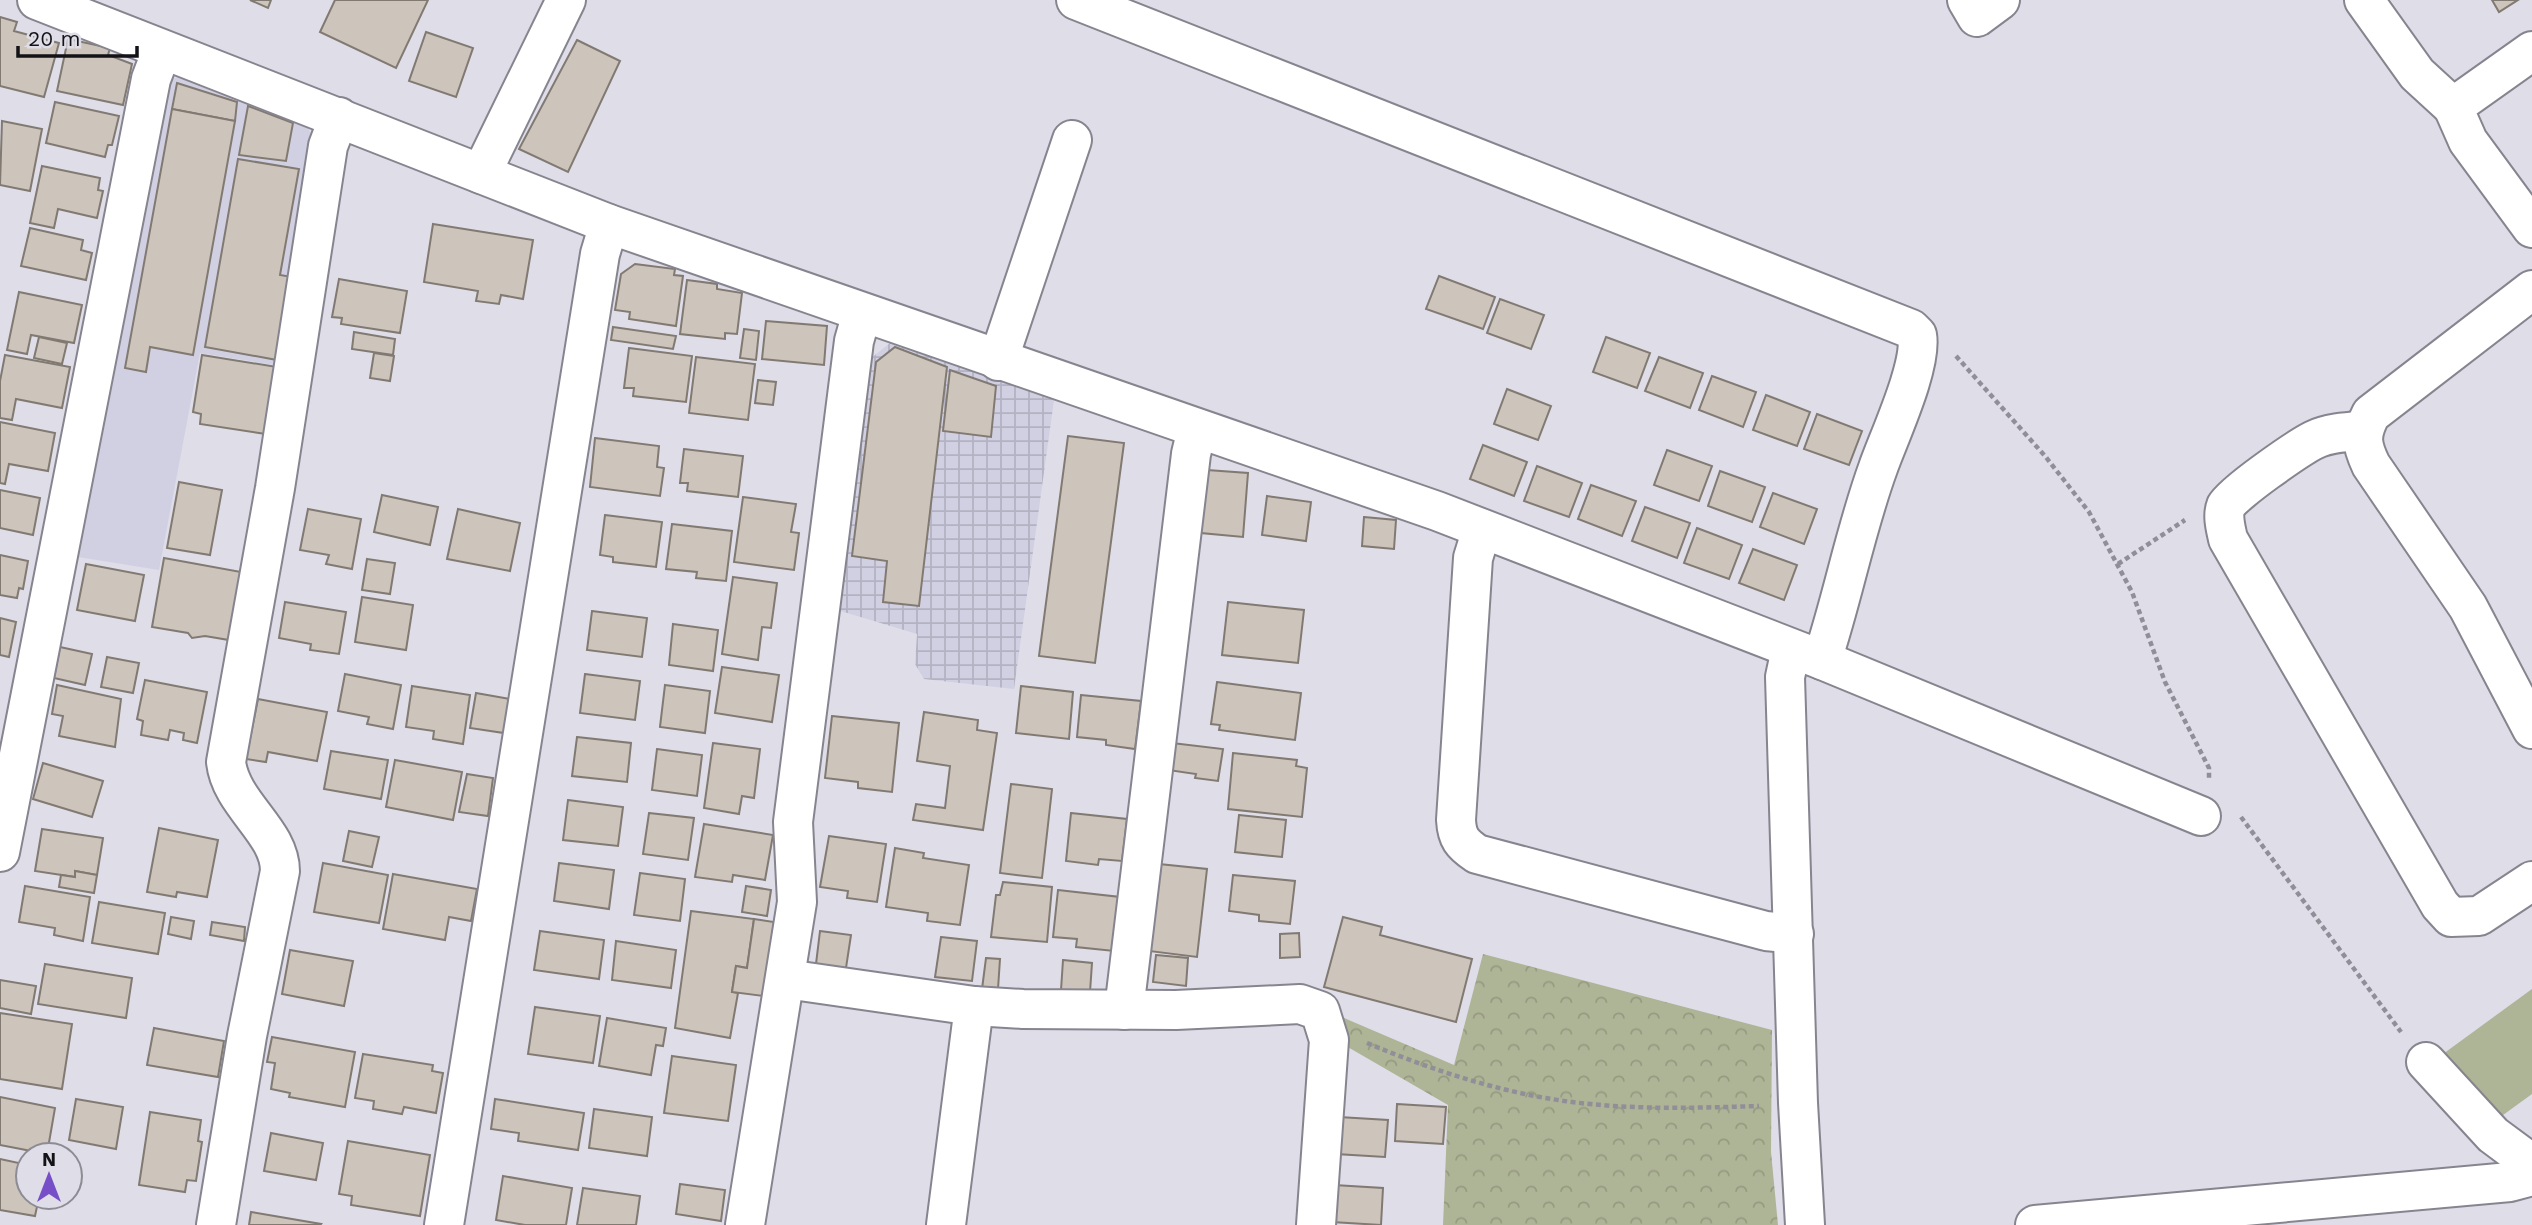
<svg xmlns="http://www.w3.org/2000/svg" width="2532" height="1225" font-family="'Work Sans',sans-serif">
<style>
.built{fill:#d1d0e3}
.industrial{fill:url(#industrial-grid)}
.green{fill:#aeb496}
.park{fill:url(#park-crowns)}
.building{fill:#cdc4bc;stroke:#817a72;stroke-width:2}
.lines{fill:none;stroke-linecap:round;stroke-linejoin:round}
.minor-casing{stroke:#86858f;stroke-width:42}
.path{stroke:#908f98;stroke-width:4.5;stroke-dasharray:5 3.5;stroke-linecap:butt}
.minor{stroke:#fff;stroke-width:38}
</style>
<defs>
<pattern id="industrial-grid" width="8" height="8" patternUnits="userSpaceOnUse" patternTransform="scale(1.75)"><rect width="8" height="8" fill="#d1d0e3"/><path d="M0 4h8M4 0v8" fill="none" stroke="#b3b2c2"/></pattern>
<pattern id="park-crowns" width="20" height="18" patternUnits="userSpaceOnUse" patternTransform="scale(1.75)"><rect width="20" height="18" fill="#aeb496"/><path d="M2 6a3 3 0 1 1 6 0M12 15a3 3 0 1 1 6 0" fill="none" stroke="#959a81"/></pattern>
</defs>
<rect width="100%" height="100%" fill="#dedde8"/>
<polygon class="built" points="178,77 306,125 315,140 280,366 200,353 159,570 72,556 170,80"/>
<polygon class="industrial" points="890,343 1054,400 1014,689 924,679 915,664 917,634 834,609 865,363"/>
<polygon class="green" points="2532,989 2532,1094 2492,1123 2443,1054"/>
<polygon class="park" points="1483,954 1772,1030 1771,1152 1778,1225 1443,1225 1448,1105 1346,1046 1337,1015 1454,1065"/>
<g class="building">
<polygon points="250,0 271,0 268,8"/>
<polygon points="335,0 428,0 396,68 320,32"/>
<polygon points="2492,0 2518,0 2499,12"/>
<polygon points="0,17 17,22 14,31 59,43 44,97 0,86"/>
<polygon points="426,32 473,48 456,97 409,81"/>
<polygon points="68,39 110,48 108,55 132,64 123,105 57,91"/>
<polygon points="577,40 620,61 568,172 519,149"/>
<polygon points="177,83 237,102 235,121 172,109"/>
<polygon points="55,102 119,116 112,145 108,145 105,157 46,143"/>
<polygon points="248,106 293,123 286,161 239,155"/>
<polygon points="172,109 235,121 193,355 150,347 146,372 125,368"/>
<polygon points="2,121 42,129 30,191 0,185"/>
<polygon points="238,159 299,169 280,275 292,277 277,360 205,347"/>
<polygon points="42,166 100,178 98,190 103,191 97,218 58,209 54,228 30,223"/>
<polygon points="433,224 533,240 523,299 501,295 499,304 476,301 478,291 424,282"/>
<polygon points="30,228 83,240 81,250 92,253 86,280 21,266"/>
<polygon points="635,264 675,269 674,275 683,276 676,326 629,319 630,312 615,310 621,274"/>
<polygon points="1439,276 1495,297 1483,329 1426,309"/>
<polygon points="339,279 407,291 400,333 341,324 342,318 332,317"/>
<polygon points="687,280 717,284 717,289 742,293 737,334 725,333 725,339 680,334"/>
<polygon points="19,292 82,305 74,343 31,335 27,354 7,350"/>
<polygon points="1500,299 1544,315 1531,349 1487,333"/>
<polygon points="766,321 827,326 824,365 762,359"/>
<polygon points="613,327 676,336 673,349 611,340"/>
<polygon points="744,329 759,331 756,360 740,358"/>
<polygon points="354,332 395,339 393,355 352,349"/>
<polygon points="39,337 67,343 62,364 34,358"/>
<polygon points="1606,337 1650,353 1637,388 1593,372"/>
<polygon points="895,347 947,367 919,606 883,602 887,561 852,556 876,362"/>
<polygon points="629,348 692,356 686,402 633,396 634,388 624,388"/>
<polygon points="374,353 394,356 390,381 370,378"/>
<polygon points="5,355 70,367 62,408 16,399 12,420 0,418 0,381"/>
<polygon points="202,355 277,367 266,434 200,424 201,414 193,412"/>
<polygon points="696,357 755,364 748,420 689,413"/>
<polygon points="1659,357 1703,373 1690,408 1645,391"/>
<polygon points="950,370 996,386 991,437 943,431"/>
<polygon points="1712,376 1756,392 1743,427 1699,410"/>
<polygon points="758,380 776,382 773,405 755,403"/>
<polygon points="1507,389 1551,406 1538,440 1494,424"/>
<polygon points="1766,395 1810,412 1797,446 1753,430"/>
<polygon points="1817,414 1862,431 1849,465 1804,449"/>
<polygon points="0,422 55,433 48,471 9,464 5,484 0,483"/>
<polygon points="1068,436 1124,443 1095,663 1039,656"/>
<polygon points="595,438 659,446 657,467 664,468 660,496 590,487"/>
<polygon points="1483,445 1527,462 1514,496 1470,479"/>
<polygon points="684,449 743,456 738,497 687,491 688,483 680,483"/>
<polygon points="1667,450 1712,466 1699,501 1654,485"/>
<polygon points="1537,466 1582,483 1569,517 1524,501"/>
<polygon points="1207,470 1248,473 1243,537 1201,533"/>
<polygon points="1720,471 1765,487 1752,522 1708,506"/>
<polygon points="179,482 222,490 210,555 167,548"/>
<polygon points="1591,485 1636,501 1622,536 1578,519"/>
<polygon points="0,490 40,498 33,535 0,528"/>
<polygon points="1773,493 1817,509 1804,544 1760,527"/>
<polygon points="382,495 438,507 430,545 374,532"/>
<polygon points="1267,496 1311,502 1306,541 1262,535"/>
<polygon points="743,497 796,504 791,532 799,533 794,570 734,562"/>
<polygon points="1645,507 1690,523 1677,558 1632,541"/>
<polygon points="308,509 361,519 352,569 326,564 329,555 300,550"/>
<polygon points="458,509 520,523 510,571 447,559"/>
<polygon points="605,515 662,522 656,567 613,562 613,557 600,555"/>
<polygon points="1364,517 1396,520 1394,549 1362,546"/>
<polygon points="672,524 732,531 726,581 696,578 697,572 666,569"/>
<polygon points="1697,528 1742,545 1729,579 1684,563"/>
<polygon points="1753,549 1797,565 1784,600 1739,583"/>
<polygon points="0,555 28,561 23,589 19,588 17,598 0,595"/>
<polygon points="164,558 241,572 229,640 205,636 192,638 188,633 152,627"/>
<polygon points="367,559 395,563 390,594 362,590"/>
<polygon points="86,564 144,575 135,621 77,610"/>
<polygon points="733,577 777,583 771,628 762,627 758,660 722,654"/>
<polygon points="362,597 413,605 406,650 355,642"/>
<polygon points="285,602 346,612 339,654 310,650 311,644 279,638"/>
<polygon points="1228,602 1304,610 1298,663 1222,655"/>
<polygon points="592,611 647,618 642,657 587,650"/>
<polygon points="0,618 16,622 9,657 0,655"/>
<polygon points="673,624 718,630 713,671 669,665"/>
<polygon points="60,647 92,654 85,685 54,678"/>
<polygon points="107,657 139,663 133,693 101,687"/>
<polygon points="722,667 779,675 772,722 715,713"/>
<polygon points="345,674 401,685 393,729 367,724 369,717 338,711"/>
<polygon points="585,674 640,681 635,720 580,713"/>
<polygon points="145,680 207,692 197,743 183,740 184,733 170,730 168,740 141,735 143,721 137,719"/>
<polygon points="1217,682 1301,693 1295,740 1219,730 1220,725 1211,724"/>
<polygon points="57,685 121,699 115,747 59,736 63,716 52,714"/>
<polygon points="665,685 710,691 705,733 660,727"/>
<polygon points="412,686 470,695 463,744 433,739 434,731 406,727"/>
<polygon points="1021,686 1073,692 1069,739 1016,733"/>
<polygon points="476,693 510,699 504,733 470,728"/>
<polygon points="1081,695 1141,701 1135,749 1106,745 1106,740 1077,737"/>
<polygon points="258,699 327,712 317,761 268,752 266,762 246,759"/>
<polygon points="924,712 978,720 977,730 997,733 983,830 913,820 916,804 945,808 950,766 917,761"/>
<polygon points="832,716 899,723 892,792 858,788 858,782 825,778"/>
<polygon points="577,737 631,743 627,782 572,776"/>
<polygon points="713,743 760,749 754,798 742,796 739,814 704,808"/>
<polygon points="1172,743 1223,749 1218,781 1195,778 1196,774 1168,770"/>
<polygon points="657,749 702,755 697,796 652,790"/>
<polygon points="331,751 388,760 381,799 324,789"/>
<polygon points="1233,753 1297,760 1296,766 1307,768 1302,817 1228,809"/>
<polygon points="395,760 462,772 453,820 386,807"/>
<polygon points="43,763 103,781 92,817 33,799"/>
<polygon points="467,774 493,778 488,816 459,812"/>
<polygon points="1011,784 1052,789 1042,878 1000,873"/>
<polygon points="568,800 623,807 618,846 563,840"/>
<polygon points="649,813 694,818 688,860 643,854"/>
<polygon points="1071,813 1127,819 1122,861 1099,859 1098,865 1066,861"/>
<polygon points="1239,815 1286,820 1282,857 1235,852"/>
<polygon points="704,824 773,835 765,880 733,875 732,882 695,877"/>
<polygon points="159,828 218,840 207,897 177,892 176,897 147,892"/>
<polygon points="42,829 103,838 97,875 75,871 75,877 35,871"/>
<polygon points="349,831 379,837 372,867 343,861"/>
<polygon points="829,836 886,844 877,902 847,898 848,891 820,887"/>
<polygon points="895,848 924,853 923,858 969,865 960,925 927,921 928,913 886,907"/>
<polygon points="323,863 388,875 379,923 314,912"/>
<polygon points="559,863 614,870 609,909 554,901"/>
<polygon points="1159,864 1207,869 1197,957 1149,951"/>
<polygon points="75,871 97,875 94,893 59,887 61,875 75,877"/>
<polygon points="640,873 685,879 680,921 634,915"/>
<polygon points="393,874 477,889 471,921 449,917 445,940 383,929"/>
<polygon points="1233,875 1295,881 1290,924 1259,921 1259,915 1229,911"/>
<polygon points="1003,882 1052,887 1047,942 991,937 996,895 1000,895"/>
<polygon points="25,886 90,897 83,941 54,935 55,928 19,922"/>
<polygon points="746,886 771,890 767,916 742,912"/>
<polygon points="1058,890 1120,897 1114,951 1076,947 1077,939 1053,937"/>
<polygon points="99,902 165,913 158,954 92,943"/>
<polygon points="691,911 754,919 747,968 736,966 732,992 738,993 730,1038 675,1028"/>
<polygon points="171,917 194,921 191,939 168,934"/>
<polygon points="1343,917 1382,927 1380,935 1472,959 1456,1022 1324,987"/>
<polygon points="754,919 774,922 763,996 732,992 736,966 747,968"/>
<polygon points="212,922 245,927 244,941 210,935"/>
<polygon points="540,931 604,940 599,979 534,970"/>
<polygon points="820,931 851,935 846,968 816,964"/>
<polygon points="1299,933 1300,957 1280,958 1280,934"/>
<polygon points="941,937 977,941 972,981 935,977"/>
<polygon points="616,941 676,950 671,988 612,980"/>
<polygon points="290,950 353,961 344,1006 282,994"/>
<polygon points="1156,955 1188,958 1186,986 1153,982"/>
<polygon points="986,958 1000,959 998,989 982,989"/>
<polygon points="1063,960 1092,963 1090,992 1061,990"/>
<polygon points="45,964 132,978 126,1018 38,1004"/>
<polygon points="0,980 36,986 31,1014 0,1008"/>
<polygon points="535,1007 600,1016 593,1063 528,1054"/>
<polygon points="0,1013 72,1024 62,1089 0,1079"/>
<polygon points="607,1018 666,1028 663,1046 656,1045 651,1075 599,1066"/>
<polygon points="154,1028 224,1041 218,1077 147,1065"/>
<polygon points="272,1037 355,1052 345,1107 289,1097 290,1093 271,1089 275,1063 267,1062"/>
<polygon points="363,1054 433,1065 432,1071 443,1073 436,1113 404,1107 402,1114 373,1109 374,1101 355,1098"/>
<polygon points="672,1056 736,1065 728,1121 664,1113"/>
<polygon points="0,1097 55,1108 47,1154 0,1145"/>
<polygon points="76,1099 123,1107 116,1149 69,1140"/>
<polygon points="495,1099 584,1113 578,1150 518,1141 519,1133 491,1129"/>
<polygon points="1397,1104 1446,1107 1443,1144 1395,1141"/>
<polygon points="594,1109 652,1117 647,1156 589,1148"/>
<polygon points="150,1112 201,1120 198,1141 202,1142 196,1181 187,1180 185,1192 139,1185"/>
<polygon points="1339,1117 1388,1120 1385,1157 1336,1154"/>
<polygon points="271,1133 323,1143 316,1180 264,1171"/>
<polygon points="348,1141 430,1155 420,1216 351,1205 352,1196 339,1194"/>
<polygon points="0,1159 28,1165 28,1197 39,1197 35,1216 0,1210"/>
<polygon points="503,1176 572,1188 566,1225 525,1225 496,1220"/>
<polygon points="680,1184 725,1190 721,1221 676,1214"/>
<polygon points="1334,1185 1383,1188 1381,1225 1332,1222"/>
<polygon points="583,1188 640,1196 636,1225 577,1225"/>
<polygon points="251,1212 321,1224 320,1225 249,1225"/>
</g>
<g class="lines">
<defs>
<g id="minor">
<polyline points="37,0 609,224 1437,511 1822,660 2201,816"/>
<path d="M1076 0 1911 329 1917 335C1923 365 1888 439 1878 468 1855 531 1843 597 1822 660"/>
<polyline points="1967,0 1977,17 2000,0"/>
<polyline points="2364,0 2417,74 2453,107"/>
<polyline points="2532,51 2453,107 2468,141 2532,228"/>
<polyline points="481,174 566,0"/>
<path d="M2532 290 2371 414C2360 435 2361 444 2371 465L2468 607 2532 729"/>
<polyline points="998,361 1072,140"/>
<path d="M2362 431C2346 432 2328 433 2314 440 2298 448 2233 493 2226 506 2222 516 2226 529 2228 539L2440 905 2451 917 2479 916 2532 881"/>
<path d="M1482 529 1473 558 1456 820C1457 838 1462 844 1477 854L1766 931 1794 934"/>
<polyline points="1791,649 1785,677 1798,1103 1805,1225"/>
<polyline points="0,852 151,79 162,50"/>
<polyline points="786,979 974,1006 1023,1009 1176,1010 1300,1004 1320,1011 1329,1040 1316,1225"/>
<polyline points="1124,1010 1191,454 1197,429"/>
<polyline points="2426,1062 2493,1135 2532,1164"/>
<path d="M216 1225 247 1036 280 871C280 831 231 805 226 762L275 488 328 146 339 117"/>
<polyline points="444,1225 600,254 609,224"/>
<polyline points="745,1225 797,902 793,822 854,341 862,313"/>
<polyline points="946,1225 974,1006"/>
<polyline points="2035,1225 2510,1182 2532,1176"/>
</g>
</defs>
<use href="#minor" class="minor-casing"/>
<g class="path">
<polyline points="1956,356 2045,456 2089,512 2132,592 2165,682 2209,768 2209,778"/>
<polyline points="2118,564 2185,520"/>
<polyline points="2241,817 2401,1032"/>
<path d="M1367 1043C1432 1070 1501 1093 1572 1102 1634 1110 1696 1108 1759 1106"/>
</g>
<use href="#minor" class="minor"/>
</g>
<g transform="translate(49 1176)"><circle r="33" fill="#dedde8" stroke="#8d8c94" stroke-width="2"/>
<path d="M0-5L12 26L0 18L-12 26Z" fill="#764ec7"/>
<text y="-10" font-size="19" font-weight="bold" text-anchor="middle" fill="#131216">N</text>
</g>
<path d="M18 46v10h119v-10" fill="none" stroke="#131216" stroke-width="3.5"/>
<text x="28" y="46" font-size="21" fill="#131216" stroke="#dedde8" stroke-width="5" paint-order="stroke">20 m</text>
</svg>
